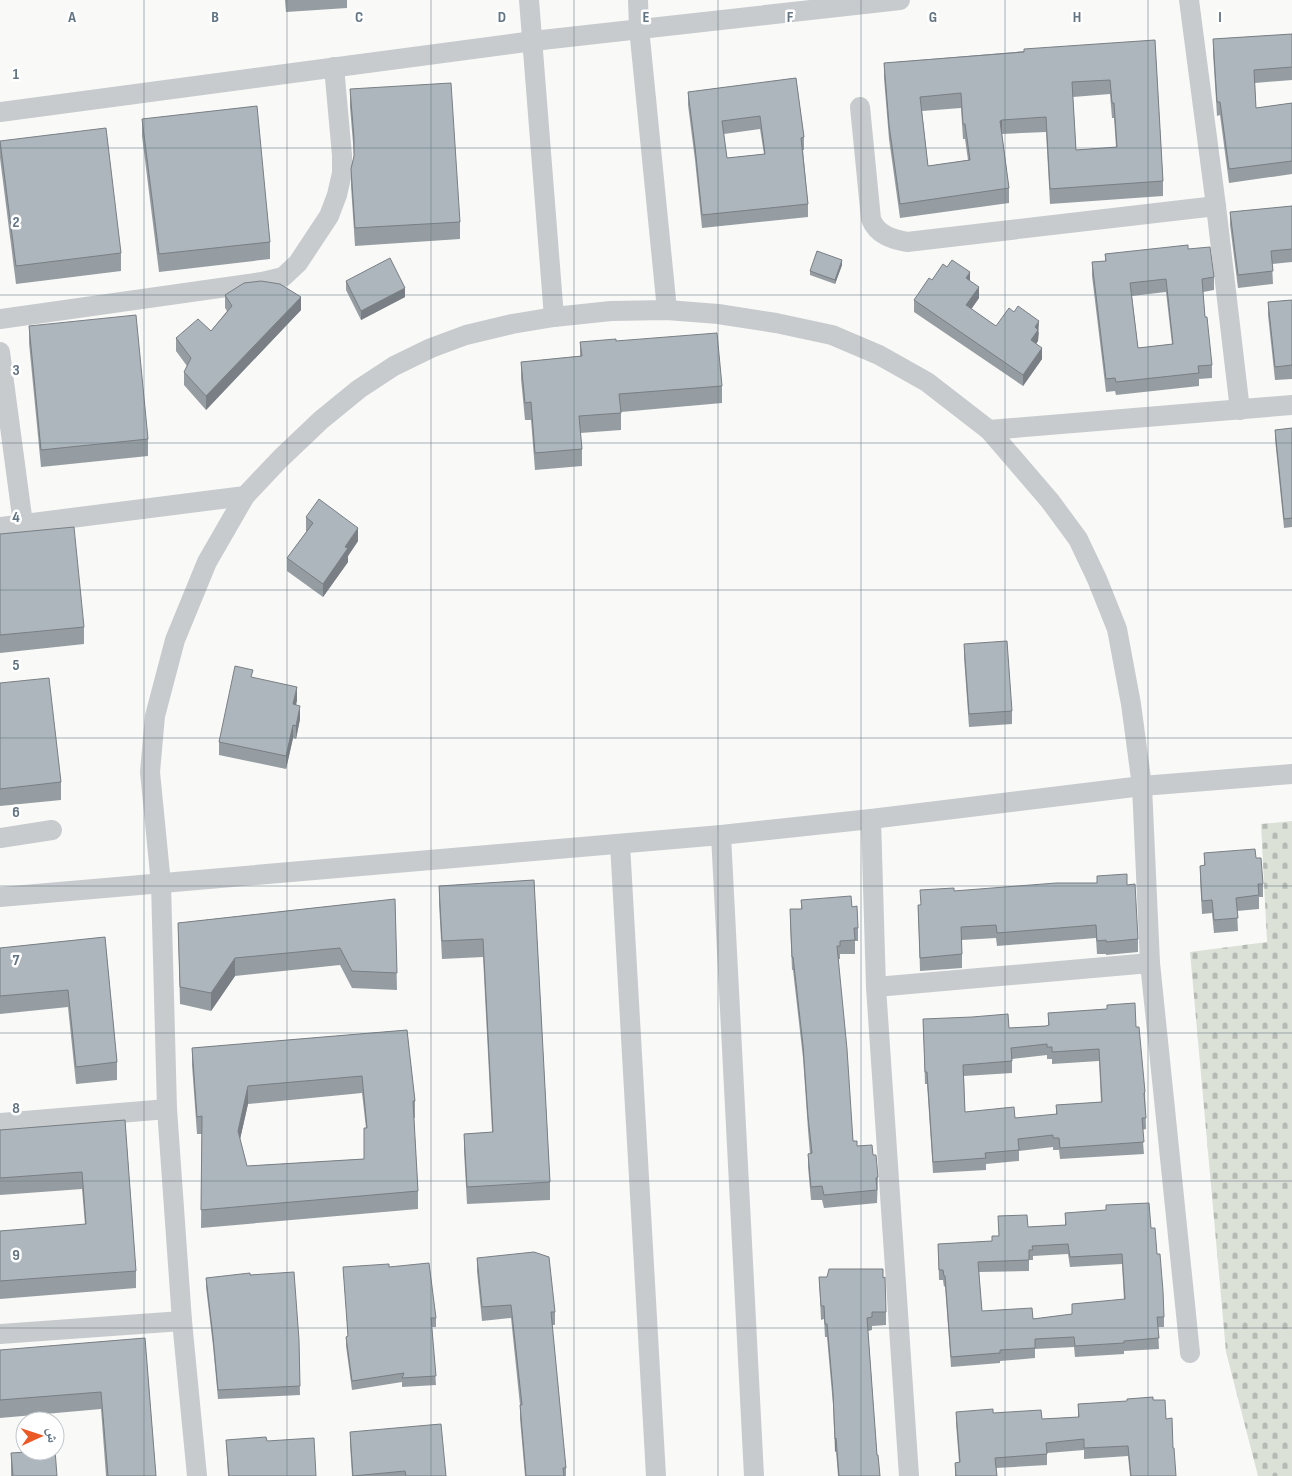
<svg xmlns="http://www.w3.org/2000/svg" width="1292" height="1476" font-family="'Sofia Sans Condensed','Noto Naskh Arabic',sans-serif">
<style>
.cemetery{fill:url(#cemetery-stones)}
.lines{fill:none;stroke-linecap:round;stroke-linejoin:round}
.minor{stroke:#c7cbce;stroke-width:20}
.wall{fill:#959da2;fill-rule:evenodd}
.shaded-wall{fill:#797f84}
.building{fill:#adb6bc;stroke:#797f84;fill-rule:evenodd}
.grid{fill:none;stroke:#637483;stroke-width:1;stroke-opacity:0.55}
.grid-label{font-size:16px;text-anchor:middle;font-weight:bold;fill:#637483;stroke:#fff;stroke-width:5;stroke-linejoin:round;paint-order:stroke}
</style>
<defs>
<pattern id="cemetery-stones" width="16" height="16" patternUnits="userSpaceOnUse" patternTransform="scale(1.25)"><rect width="16" height="16" fill="#dbe1d7"/><path d="M2 7V4a2 2 0 0 1 4 0v3zM10 15v-3a2 2 0 0 1 4 0v3z" fill="#b5bbb4"/></pattern>
</defs>
<rect width="100%" height="100%" fill="#f9f9f7"/>
<polygon class="cemetery" points="1292,821 1292,1476 1258,1476 1226,1352 1190,952 1267,942 1261,824"/>
<g class="lines">
<g class="minor">
<polyline points="529,0 554,317"/>
<polyline points="638,0 639,28 667,310"/>
<polyline points="1189,0 1216,206 1240,410"/>
<path d="M860 107 871 219C877 235 892 239 907 242L1216 206"/>
<polyline points="0,112 533,41 900,0"/>
<polyline points="0,319 262,282 283,277 298,263 329,216 337,195 342,173 342,155 334,67"/>
<polyline points="0,352 23,524"/>
<polyline points="989,430 1292,405"/>
<polyline points="0,527 245,496"/>
<polyline points="871,819 876,987 909,1476"/>
<polyline points="721,835 754,1476"/>
<polyline points="0,838 52,830"/>
<polyline points="620,844 656,1476"/>
<polyline points="0,897 721,835 871,819 1142,786 1292,774"/>
<polyline points="876,987 1150,963"/>
<polyline points="0,1123 167,1109"/>
<polyline points="0,1334 182,1321"/>
<polyline points="197,1476 182,1321 167,1109 161,884 150,772 155,716 175,640 207,562 245,496 280,459 321,420 359,389 394,366 431,348 466,335 512,324 554,317 611,311 667,310 718,314 776,323 832,335 879,355 927,382 989,430 1050,501 1078,539 1097,579 1117,629 1131,704 1142,786 1150,963 1190,1353"/>
</g>
</g>
<g class="wall">
<polygon points="285,0 347,0 347,8 286,12"/>
<polygon points="1292,34 1292,80 1255,83 1256,108 1292,103 1292,174 1229,183 1220,115 1217,116 1213,53 1213,39"/>
<path d="M1155 40 1163 181V196L1050 204 1046 132 1002 134 1009 188V203L900 218 889 139 884 78V63ZM1110 94 1112 118H1114L1116 147 1076 150 1073 97ZM961 108 963 139H965L968 160 928 166 922 111Z"/>
<path d="M796 78 804 137V150H803L808 204V217L702 228 695 160 688 105V92ZM760 129 764 154 727 158 724 134Z"/>
<polygon points="350,89 460,222 460,239 355,246 351,186 351,169 354,155 350,107"/>
<polygon points="142,119 270,242 270,259 159,272 142,136"/>
<polygon points="0,141 121,253 121,271 16,284 0,158"/>
<polygon points="1292,206 1292,262 1272,264 1273,284 1238,288 1230,225 1230,212"/>
<path d="M1188 249 1214 277V290L1203 292 1205 317 1212 365V378L1199 379V386L1116 395 1115 391 1106 392 1092 276V262L1105 261V254ZM1166 292 1172 344 1138 348 1132 296Z"/>
<polygon points="842,265 835,284 810,275 810,271"/>
<polygon points="947,267 970,281 979,298 971,309 996,326 1039,332 1038,341 1036,344 1042,359 1023,386 914,312 914,300 932,280"/>
<polygon points="346,281 405,297 361,320 346,290"/>
<polygon points="225,295 301,310 206,410 184,385 184,372 187,366 176,351 176,338 211,331 227,311 225,308"/>
<polygon points="1292,300 1292,379 1275,380 1268,315 1268,302"/>
<polygon points="29,326 148,439 148,456 41,467 29,343"/>
<polygon points="616,341 722,386 722,403 621,412 621,430 580,433 582,449 582,466 535,470 531,420 525,420 521,379 521,362 580,356 580,342"/>
<polygon points="1292,428 1292,527 1284,528 1275,439 1275,430"/>
<polygon points="306,517 358,541 348,556 348,562 323,597 287,571 287,558 307,531 306,531"/>
<polygon points="0,534 84,627 84,644 0,653"/>
<polygon points="964,644 1012,711 1012,724 969,727 964,657"/>
<polygon points="253,677 297,700 296,705 300,719 296,739 293,738 286,769 219,755 219,742"/>
<polygon points="0,683 61,782 61,800 0,806"/>
<polygon points="1204,853 1256,858 1263,884 1263,897 1259,897 1259,909 1237,911 1238,931 1214,933 1212,913 1202,914 1200,879 1200,866 1204,866"/>
<polygon points="534,880 550,1182 550,1200 467,1204 464,1151 464,1134 492,1132 483,957 442,959 439,903 439,886"/>
<polygon points="1127,885 1138,939 1138,952 1106,955 1106,954 1097,954 1096,938 997,946 996,938 962,940 962,968 920,971 918,905 921,905 954,891"/>
<polygon points="395,899 397,990 352,988 340,965 235,976 211,1011 180,1004 178,923"/>
<polygon points="801,900 852,907 858,928 858,941 855,941 855,954 840,954 840,959 838,959 853,1141 857,1146 873,1155 878,1177 877,1203 824,1208 822,1200 811,1200 808,1167 808,1154 810,1154 808,1130 803,1058 793,970 792,970 790,922 790,909 801,909"/>
<polygon points="105,937 117,1062 117,1080 76,1084 68,1007 0,1014 0,948"/>
<path d="M1107 1005 1136 1027 1145 1092 1146 1129 1142 1130 1144 1154 1060 1159 1059 1150H1053V1147L1019 1151V1161L986 1164V1170L933 1173 927 1084H925L923 1019 1009 1028 1046 1026 1048 1025V1013L1107 1009ZM1047 1055V1059H1052V1064L1099 1061 1101 1102 1056 1105V1115L1015 1118 965 1112 964 1076 1012 1073V1059Z"/>
<path d="M407 1030 415 1101V1118H414L418 1191V1209L201 1228 202 1134H197L192 1065V1048ZM362 1093 366 1128 364 1159 247 1166 240 1139 248 1104Z"/>
<polygon points="125,1120 136,1271 136,1288 0,1299 0,1231 85,1225 82,1189 0,1195 0,1130"/>
<path d="M1065 1213 1151 1228 1157 1254 1164 1317V1327H1158L1159 1349 1124 1351V1354L1075 1357 1074 1347 1035 1349V1358L1000 1361V1363L951 1367 945 1286 944 1287 943 1280H939L938 1244 992 1241 998 1236 1028 1227 1065 1225ZM1068 1254 1070 1267 1122 1264 1124 1300 1072 1304V1314L1033 1319 982 1311 979 1272 1029 1271V1260H1033V1256Z"/>
<polygon points="477,1258 555,1312 555,1325 552,1325 566,1468 566,1476 525,1476 520,1419 520,1405 511,1318 482,1321 477,1271"/>
<polygon points="343,1267 389,1267 436,1318 436,1327 432,1327 436,1385 402,1387 402,1382 352,1390 346,1346 346,1337 348,1336"/>
<polygon points="819,1277 886,1312 886,1325 872,1326 872,1330 868,1331 877,1455 880,1476 838,1476 836,1451 835,1452 833,1405 827,1337 825,1337 824,1319 821,1320"/>
<polygon points="206,1278 299,1340 300,1395 218,1399 213,1346 206,1287"/>
<polygon points="145,1338 156,1476 106,1476 101,1409 0,1418 0,1350"/>
<polygon points="1153,1400 1166,1419 1173,1448 1176,1476 1130,1476 1128,1456 1084,1459 1084,1450 1047,1453 1047,1465 996,1468 997,1476 955,1476 955,1463 959,1462 956,1423 956,1412 993,1413 1042,1419 1078,1417 1078,1404"/>
<polygon points="350,1432 446,1476 352,1476 350,1444"/>
<polygon points="226,1440 267,1441 316,1476 228,1476"/>
<polygon points="11,1453 57,1476 11,1476"/>
</g>
<g class="shaded-wall">
<polygon points="1002,120 1002,134 1000,136 1000,121"/>
<polygon points="842,260 842,265 835,284 835,280"/>
<polygon points="970,272 970,284 966,278"/>
<polygon points="979,287 979,298 966,317 966,305"/>
<polygon points="405,288 405,297 361,320 361,311"/>
<polygon points="301,297 301,310 206,410 206,396"/>
<polygon points="1039,321 1038,341 1031,351 1031,340 1035,327"/>
<polygon points="1042,348 1042,359 1023,386 1023,375"/>
<polygon points="358,528 358,541 348,556 348,562 323,597 323,584 345,547"/>
<polygon points="297,687 297,700 293,718 293,704"/>
<polygon points="300,706 300,719 296,739 296,726"/>
<polygon points="293,725 293,738 286,769 286,756"/>
<polygon points="235,958 235,976 211,1011 211,993"/>
<polygon points="248,1086 248,1104 238,1148 238,1131"/>
<polygon points="836,1438 836,1451 835,1452 835,1439"/>
</g>
<g class="building">
<polygon points="1292,34 1292,67 1254,70 1256,108 1292,103 1292,161 1229,169 1220,102 1217,102 1213,39"/>
<path d="M1155 40 1163 181 1050 189 1046 117 1002 120 1000 121 1009 188 900 204 889 125 884 63 1024 52V49ZM1110 80 1112 103H1114L1117 147 1076 150 1072 82ZM961 93 963 124H965L970 160 928 166 920 97Z"/>
<path d="M796 78 804 137 801 138 808 204 702 215 695 147 688 92ZM760 116 765 154 727 158 722 121Z"/>
<polygon points="451,83 460,222 355,228 351,169 354,156 354,138 350,89"/>
<polygon points="257,106 270,242 159,254 142,119"/>
<polygon points="106,128 121,253 16,266 0,141"/>
<polygon points="1292,206 1292,249 1271,251 1273,271 1238,275 1230,212"/>
<path d="M1188 245V249L1210 247 1214 277 1202 279 1205 317H1207L1212 365 1198 366 1199 373 1116 382 1115 378 1106 379 1092 262 1106 261 1105 254ZM1166 279 1173 344 1138 348 1130 283Z"/>
<polygon points="817,251 842,260 835,280 810,271"/>
<polygon points="390,258 405,288 361,311 346,281"/>
<polygon points="952,260 970,272 966,278 979,287 966,305 996,326 1009,308 1014,312 1018,306 1039,321 1035,327 1038,330 1031,340 1042,348 1023,375 914,300 929,278 932,280 943,264 947,267"/>
<polygon points="261,281 280,284 301,297 206,396 184,372 191,358 176,338 198,319 211,331 232,306 225,295 244,283"/>
<polygon points="1292,300 1292,365 1275,367 1268,302"/>
<polygon points="136,315 148,439 41,450 29,326"/>
<polygon points="717,333 722,386 619,394 621,413 579,416 582,449 535,453 531,402 525,403 521,362 582,356 580,342 616,339 616,341"/>
<polygon points="1292,428 1292,518 1284,519 1275,430"/>
<polygon points="319,499 358,528 345,547 348,548 323,584 287,558 313,523 306,517"/>
<polygon points="74,527 84,627 0,635 0,534"/>
<polygon points="1007,641 1012,711 969,714 964,644"/>
<polygon points="235,666 253,670 251,677 297,687 293,704 300,706 296,726 293,725 286,756 219,742"/>
<polygon points="49,678 61,782 0,789 0,683"/>
<polygon points="1255,849 1256,858 1261,858 1263,884 1258,884 1259,895 1236,898 1238,918 1214,920 1212,900 1202,901 1200,866 1205,865 1204,853"/>
<polygon points="1127,874 1127,885 1135,884 1138,939 1106,942 1106,940 1097,941 1096,925 997,933 996,925 961,927 962,954 920,958 918,905 921,905 920,890 954,888 954,891 1056,883 1097,883 1097,876"/>
<polygon points="534,880 550,1182 467,1187 464,1134 493,1132 483,939 442,941 439,886"/>
<polygon points="851,896 852,907 857,906 858,928 854,928 855,940 840,941 840,946 837,946 847,1049 853,1141 857,1141 857,1146 872,1145 873,1155 876,1155 878,1177 876,1178 877,1190 824,1195 822,1186 811,1187 808,1154 812,1153 808,1117 803,1045 793,957 792,957 790,909 802,909 801,900"/>
<polygon points="395,899 397,973 352,971 340,948 235,958 211,993 180,987 178,923"/>
<polygon points="105,937 117,1062 76,1067 68,990 0,996 0,948"/>
<path d="M1135 1003 1136 1027H1139L1145 1092 1144 1093 1146 1118H1142L1144 1142 1060 1148 1059 1138H1053V1135L1018 1139 1019 1150 985 1153 986 1158 933 1162 927 1072H925L923 1019 972 1017 1008 1014 1009 1028 1046 1026 1049 1025 1048 1013 1107 1009V1005ZM1047 1044V1047H1052V1052L1099 1049 1102 1102 1056 1105 1057 1114 1015 1118 1014 1107 965 1112 963 1065 1012 1061 1011 1048Z"/>
<path d="M407 1030 415 1101H413L418 1191 201 1210 202 1116 197 1117 192 1048ZM362 1076 367 1128H364V1159L247 1166 238 1131 248 1086Z"/>
<polygon points="125,1120 136,1271 0,1281 0,1231 86,1224 82,1172 0,1178 0,1130"/>
<path d="M1149 1203 1151 1228H1155L1157 1254H1160L1163 1291 1164 1317H1157L1159 1338 1124 1341V1343L1075 1346 1074 1337 1035 1339V1348L1000 1350V1353L951 1357 945 1276H944L943 1270H939L938 1244 992 1241V1236H999L998 1216 1027 1215 1028 1227 1066 1225 1065 1213 1106 1210V1205ZM1068 1244 1070 1257 1122 1254 1125 1299 1072 1304V1314L1033 1319 1032 1308 982 1311 978 1262 1029 1260V1250H1033L1032 1246Z"/>
<polygon points="534,1252 549,1257 555,1312 551,1312 566,1468 563,1468 564,1476 526,1476 520,1405 522,1405 511,1305 482,1307 477,1258"/>
<polygon points="429,1263 436,1318 431,1318 436,1376 402,1378 404,1373 352,1381 346,1337 348,1336 343,1267 389,1264 389,1267"/>
<polygon points="829,1269 883,1269 883,1278 885,1277 886,1312 872,1312 872,1317 867,1318 877,1455 878,1455 880,1476 839,1476 836,1438 835,1439 833,1392 827,1324 825,1324 824,1306 821,1306 819,1277 827,1277"/>
<polygon points="294,1272 299,1340 300,1386 218,1390 213,1337 206,1278 250,1273 250,1275"/>
<polygon points="145,1338 156,1476 108,1476 101,1392 0,1400 0,1350"/>
<polygon points="1153,1397 1153,1400 1165,1400 1166,1419 1172,1418 1173,1448 1174,1448 1176,1476 1131,1476 1128,1446 1084,1448 1084,1439 1046,1443 1047,1454 995,1458 997,1476 956,1476 955,1463 960,1462 956,1412 993,1409 993,1413 1041,1410 1042,1419 1079,1417 1078,1404 1127,1401 1127,1399"/>
<polygon points="441,1424 446,1476 406,1476 405,1471 353,1476 350,1432"/>
<polygon points="266,1437 267,1441 314,1438 316,1476 229,1476 226,1440"/>
<polygon points="55,1450 57,1476 13,1476 11,1453"/>
</g>
<path class="grid" d="M144 0V1476M287 0V1476M431 0V1476M574 0V1476M718 0V1476M861 0V1476M1005 0V1476M1148 0V1476M0 148H1292M0 295H1292M0 443H1292M0 590H1292M0 738H1292M0 886H1292M0 1033H1292M0 1181H1292M0 1328H1292"/>
<g class="grid-label">
<text x="72" y="22">A</text>
<text x="215" y="22">B</text>
<text x="359" y="22">C</text>
<text x="502" y="22">D</text>
<text x="646" y="22">E</text>
<text x="790" y="22">F</text>
<text x="933" y="22">G</text>
<text x="1077" y="22">H</text>
<text x="1220" y="22">I</text>
<text x="16" y="79">1</text>
<text x="16" y="227">2</text>
<text x="16" y="375">3</text>
<text x="16" y="522">4</text>
<text x="16" y="670">5</text>
<text x="16" y="817">6</text>
<text x="16" y="965">7</text>
<text x="16" y="1113">8</text>
<text x="16" y="1260">9</text>
</g>
<g transform="translate(40 1436) rotate(87)"><circle r="24" fill="#ffffff" stroke="#c1c7cd"/>
<path d="M0-4L9 19L0 12L-9 19Z" fill="#ea5925"/>
<text y="-8" font-size="14" font-weight="bold" text-anchor="middle" fill="#637483">ش</text>
</g>
</svg>
